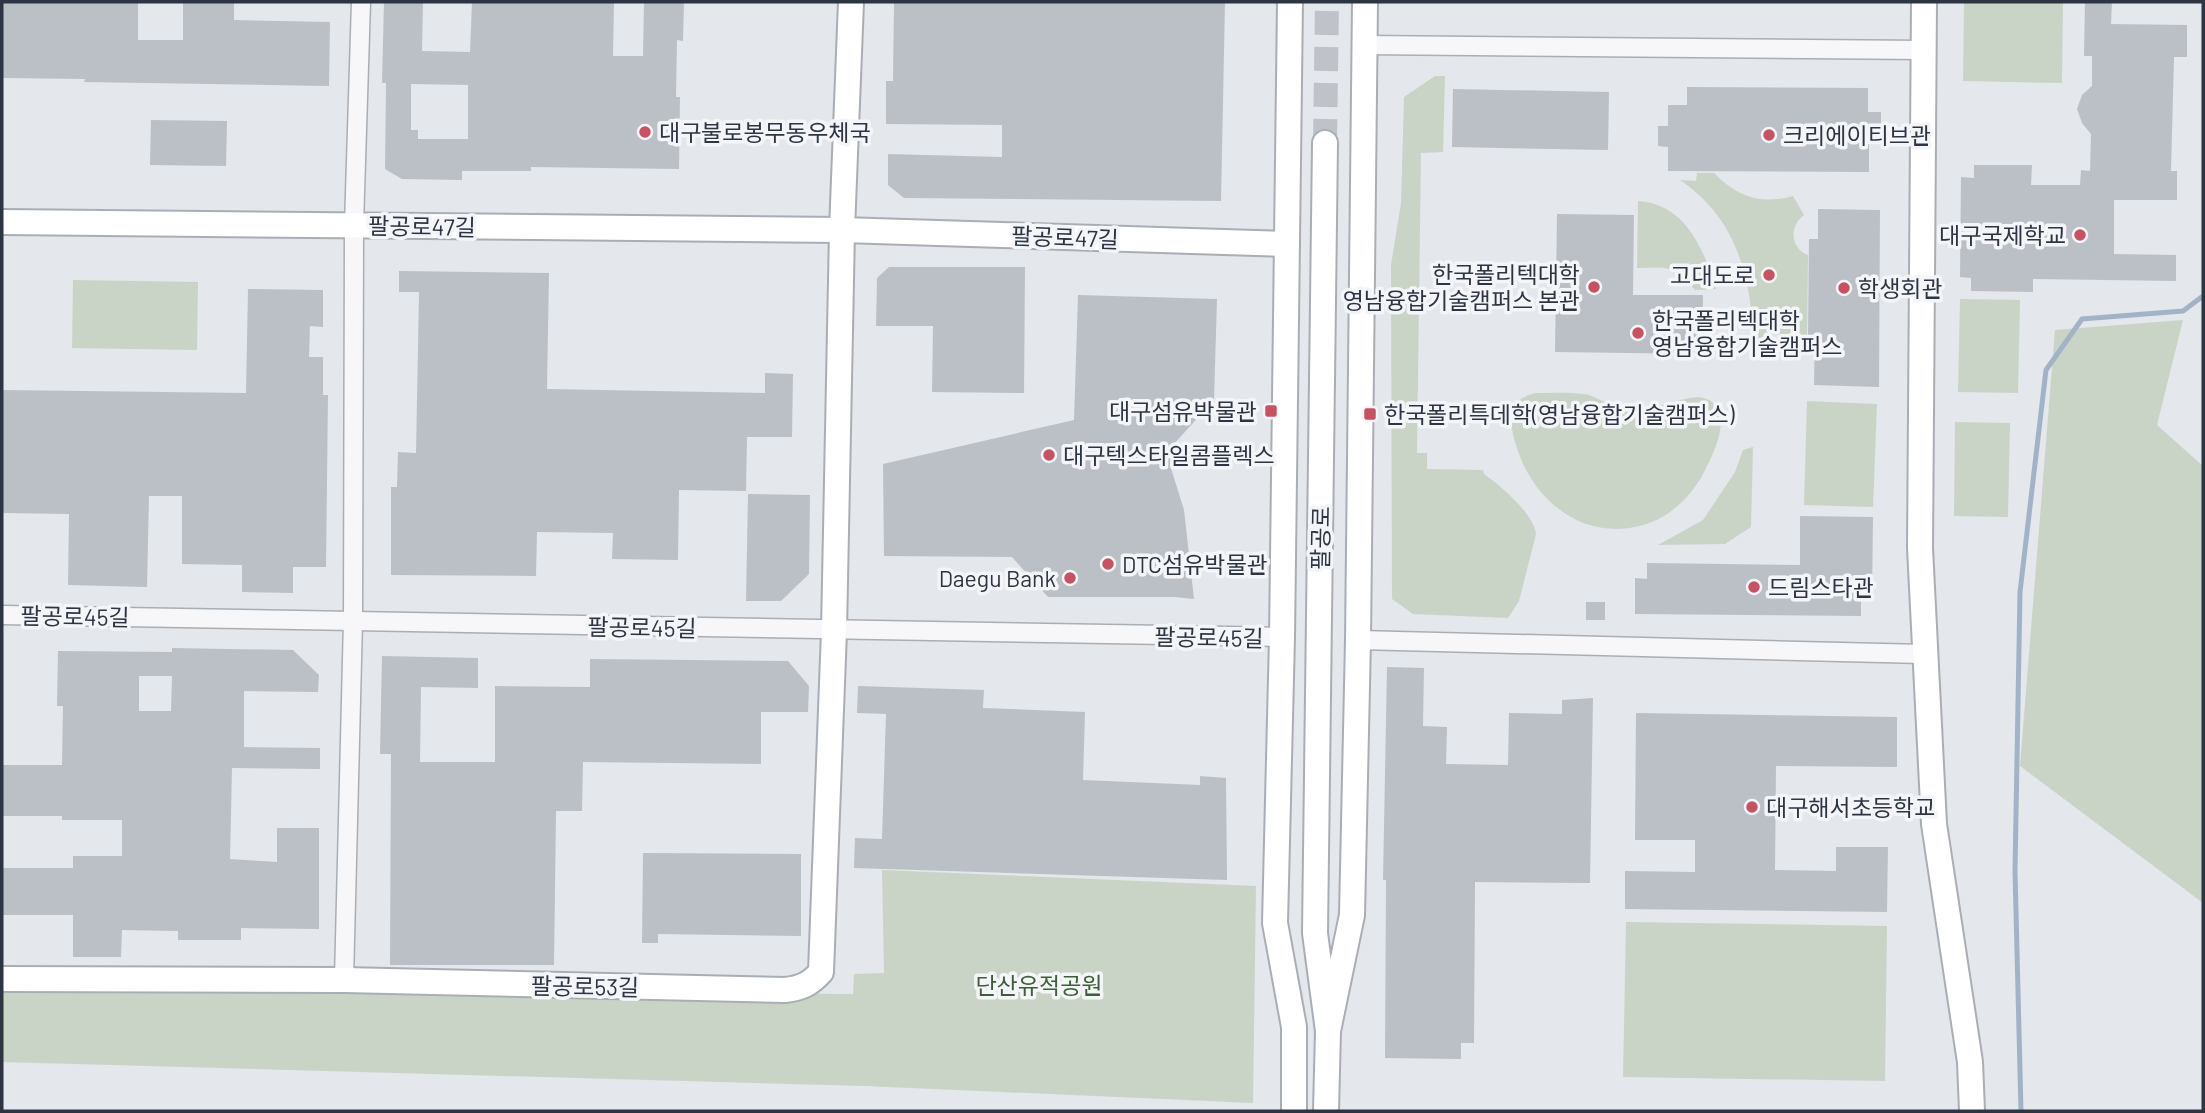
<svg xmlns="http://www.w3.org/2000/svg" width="2205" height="1113" font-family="Barlow,'Noto Sans KR',sans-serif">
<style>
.green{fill:#c9d4c6}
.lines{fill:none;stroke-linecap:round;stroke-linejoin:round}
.stream{stroke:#a2b3c8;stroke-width:5}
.building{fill:#bbc0c7;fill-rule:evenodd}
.secondary-tunnel{stroke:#bfc3c9;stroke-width:24;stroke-dasharray:24 12;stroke-linecap:butt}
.street-casing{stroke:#a9aeb5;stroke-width:21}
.secondary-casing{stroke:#a9aeb5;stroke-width:28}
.street{stroke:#f7f7f9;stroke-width:18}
.secondary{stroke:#fff;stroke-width:24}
.poi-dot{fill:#c65362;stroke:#f4f5f8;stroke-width:2.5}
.labels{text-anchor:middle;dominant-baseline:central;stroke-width:7;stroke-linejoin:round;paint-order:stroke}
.poi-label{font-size:23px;fill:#2d3442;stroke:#f4f5f8;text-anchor:start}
.street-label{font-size:23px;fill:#2d3442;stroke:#f4f5f8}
.park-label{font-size:23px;fill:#405d3b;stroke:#f4f5f8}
</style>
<rect width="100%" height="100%" fill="#e4e7eb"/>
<g class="green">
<polygon points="1964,2 2063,2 2062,83 1963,81"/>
<path d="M1435 76H1445L1443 152 1421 153 1417 453H1427V469L1483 470 1484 474C1500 485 1534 514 1536 534L1519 601 1508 618 1413 614 1392 599 1391 265 1401 203 1404 97Z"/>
<path d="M1697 173H1714C1737 197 1762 205 1793 196L1804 215C1789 226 1790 248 1808 255L1807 340H1789L1784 335H1773L1767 340H1754C1750 275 1737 219 1680 180L1696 181Z"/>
<path d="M1638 201C1686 204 1704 250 1716 289L1695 290C1676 264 1667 268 1637 268Z"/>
<polygon points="73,280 198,282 197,350 72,348"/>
<polygon points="1960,299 2020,300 2018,393 1958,392"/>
<polygon points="2183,320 2157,425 2203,466 2203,903 2020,766 2055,330"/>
<path d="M1536 393C1552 393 1569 392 1584 394 1593 395 1600 401 1609 403 1623 407 1642 407 1656 406 1676 405 1700 387 1716 406 1728 420 1715 451 1707 466 1695 493 1672 517 1643 525 1585 542 1534 502 1517 448 1513 436 1508 418 1514 406 1519 398 1528 395 1536 393Z"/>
<polygon points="1807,401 1877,404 1873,507 1804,505"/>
<polygon points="1955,422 2010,423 2008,517 1954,516"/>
<polygon points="1753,447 1751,527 1725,544 1658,545 1703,520 1735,472 1743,450"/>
<polygon points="882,870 1256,886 1253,1103 865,1086 2,1062 2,987 853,994 854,974 884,973"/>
<polygon points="1626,922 1887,926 1885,1081 1623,1077"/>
</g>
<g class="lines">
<polyline class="stream" points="2021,1111 2015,871 2020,592 2046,370 2082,319 2183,311 2203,296"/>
</g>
<g class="building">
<polygon points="2,2 138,2 138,40 183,40 183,2 234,2 234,20 330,22 329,86 84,82 85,79 2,78"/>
<path d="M384 2H423L422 51 470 52 472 2H614L613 56H643L644 2H684L683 41 677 40 676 97H680L679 169 531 167V171H462V180L402 179 385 169 386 83H382ZM411 84 468 85V139H418V130H411Z"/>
<polygon points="894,2 1225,2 1221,201 904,198 888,185 888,154 1002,157 1002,125 886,124 886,81 893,81"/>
<polygon points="2085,2 2112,2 2111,24 2187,25 2187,57 2174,57 2171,171 2177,171 2177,200 2114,200 2114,254 2176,255 2176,281 2033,279 2033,292 1971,291 1971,278 1960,277 1961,177 1974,178 1974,165 2032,165 2031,185 2080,185 2081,170 2090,171 2091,134 2082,123 2077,109 2082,95 2092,86 2092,56 2084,56"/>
<polygon points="1687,87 1868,88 1868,112 1881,112 1881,144 1869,144 1869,172 1668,171 1668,147 1658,146 1658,126 1668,126 1668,105 1687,105"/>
<polygon points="1453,89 1609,92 1608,150 1452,147"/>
<polygon points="151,120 227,121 226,166 150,165"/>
<polygon points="1818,209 1880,210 1879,387 1814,385 1815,337 1808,337 1809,239 1818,239"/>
<polygon points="1557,214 1634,215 1633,295 1703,295 1702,354 1555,352"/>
<polygon points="889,267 1025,267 1024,393 932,392 933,326 876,326 877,278"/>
<polygon points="399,271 549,273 547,389 765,393 765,373 793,374 792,437 747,437 746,491 679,490 678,560 612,559 613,533 537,532 536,576 391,575 391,487 397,487 398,452 416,453 419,292 399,292"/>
<polygon points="248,289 323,290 323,327 310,326 309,357 323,357 323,395 328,395 326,567 293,567 293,593 242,592 242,565 182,564 182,496 149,496 147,587 68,585 69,514 2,513 2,390 246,393"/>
<polygon points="1078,295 1217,299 1214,400 1173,445 1170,465 1184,510 1194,599 1175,597 1048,597 1012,557 884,556 883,464 1074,420"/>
<polygon points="748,494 810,495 809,574 781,601 746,601"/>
<polygon points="1800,516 1873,517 1872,596 1861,596 1861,616 1635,614 1635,578 1647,579 1647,563 1800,565"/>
<rect x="1586" y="602" width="19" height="18"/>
<path d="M172 648 293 650 319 675 318 692 244 691V747L320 748V769L232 768 230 859 277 862V828H319V929L241 928V940H178V931L122 930 121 957H73V915H2V868H73V856H122V820H62V816H2V765H62L63 706H57L58 651 172 652ZM139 676H172L171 711H139Z"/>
<polygon points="382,656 478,658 478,688 421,687 420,762 495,762 495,686 590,687 590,659 788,661 809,686 808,712 761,712 761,764 583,762 582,811 556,811 554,965 390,965 391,754 380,754"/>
<polygon points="1387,667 1424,668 1423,726 1447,727 1446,764 1508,765 1509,713 1562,714 1562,700 1593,698 1590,883 1475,882 1474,1043 1461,1043 1461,1059 1385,1058 1386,880 1383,880"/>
<polygon points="858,686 984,690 983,708 1085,712 1083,780 1200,785 1200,776 1226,778 1227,880 854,868 855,838 882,839 886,714 857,713"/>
<polygon points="1636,713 1897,717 1897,767 1776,766 1775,870 1836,871 1836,847 1888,847 1887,912 1625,909 1625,871 1695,872 1695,840 1635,840"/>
<polygon points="643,853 801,854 801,936 658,934 658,943 642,943"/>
</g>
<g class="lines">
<polyline class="secondary-tunnel" points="1325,143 1327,2"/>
<defs>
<g id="street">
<polyline points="1364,45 1923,50"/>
<polyline points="2,615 1282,637"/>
<polyline points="1358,640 1924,654"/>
<polyline points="344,980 353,620 354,225 361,2"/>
</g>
<g id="secondary">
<polyline points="1290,2 1282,637 1275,923 1294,1027 1294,1111"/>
<polyline points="1924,2 1920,548 1934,824 1970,1062 1972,1111"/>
<polyline points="1325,143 1315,933 1328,1031 1326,1111"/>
<polyline points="2,222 842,230 1287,244"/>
<path d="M2 979 344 980 785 990C802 988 810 984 821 972L834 631 842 230 851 2"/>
<polyline points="1328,1031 1352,915 1358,640 1365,2"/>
</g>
</defs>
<use href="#street" class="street-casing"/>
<use href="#secondary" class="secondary-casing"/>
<use href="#street" class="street"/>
<use href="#secondary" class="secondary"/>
</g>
<g class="poi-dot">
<circle cx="645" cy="132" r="7"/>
<circle cx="1769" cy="135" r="7"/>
<circle cx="2080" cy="235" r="7"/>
<circle cx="1769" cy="275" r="7"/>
<circle cx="1594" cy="287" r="7"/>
<circle cx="1844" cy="288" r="7"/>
<circle cx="1638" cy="333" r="7"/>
<rect x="1264" y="404" width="14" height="14" rx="3.5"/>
<rect x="1363" y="407" width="14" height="14" rx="3.5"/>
<circle cx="1049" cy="455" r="7"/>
<circle cx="1108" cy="564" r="7"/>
<circle cx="1070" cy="578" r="7"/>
<circle cx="1754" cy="587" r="7"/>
<circle cx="1752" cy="807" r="7"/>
</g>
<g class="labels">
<g class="poi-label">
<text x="659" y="132">대구불로봉무동우체국</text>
<text x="1783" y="135">크리에이티브관</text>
<text x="2066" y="235" text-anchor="end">대구국제학교</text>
<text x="1580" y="274" text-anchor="end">한국폴리텍대학<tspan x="1580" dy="26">영남융합기술캠퍼스 본관</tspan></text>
<text x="1755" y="275" text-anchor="end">고대도로</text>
<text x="1858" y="288">학생회관</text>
<text x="1652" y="320">한국폴리텍대학<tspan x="1652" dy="26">영남융합기술캠퍼스</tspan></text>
<text x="1257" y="411" text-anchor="end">대구섬유박물관</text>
<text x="1384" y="414">한국폴리특데학(영남융합기술캠퍼스)</text>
<text x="1063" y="455">대구텍스타일콤플렉스</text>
<text x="1122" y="564">DTC섬유박물관</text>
<text x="1056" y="578" text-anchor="end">Daegu Bank</text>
<text x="1768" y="587">드림스타관</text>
<text x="1766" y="807">대구해서초등학교</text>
</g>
<g class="street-label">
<text transform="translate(422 226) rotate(1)">팔공로47길</text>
<text transform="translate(1065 237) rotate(2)">팔공로47길</text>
<text transform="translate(1320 538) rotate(-89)">팔공로</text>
<text transform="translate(75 616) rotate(1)">팔공로45길</text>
<text transform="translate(642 627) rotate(1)">팔공로45길</text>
<text transform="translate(1209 637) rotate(1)">팔공로45길</text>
<text transform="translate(585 986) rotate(1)">팔공로53길</text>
</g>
<g class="park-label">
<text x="1039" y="985">단산유적공원</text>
</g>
</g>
<rect width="2205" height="1113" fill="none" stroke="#2d3442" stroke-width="7"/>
</svg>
